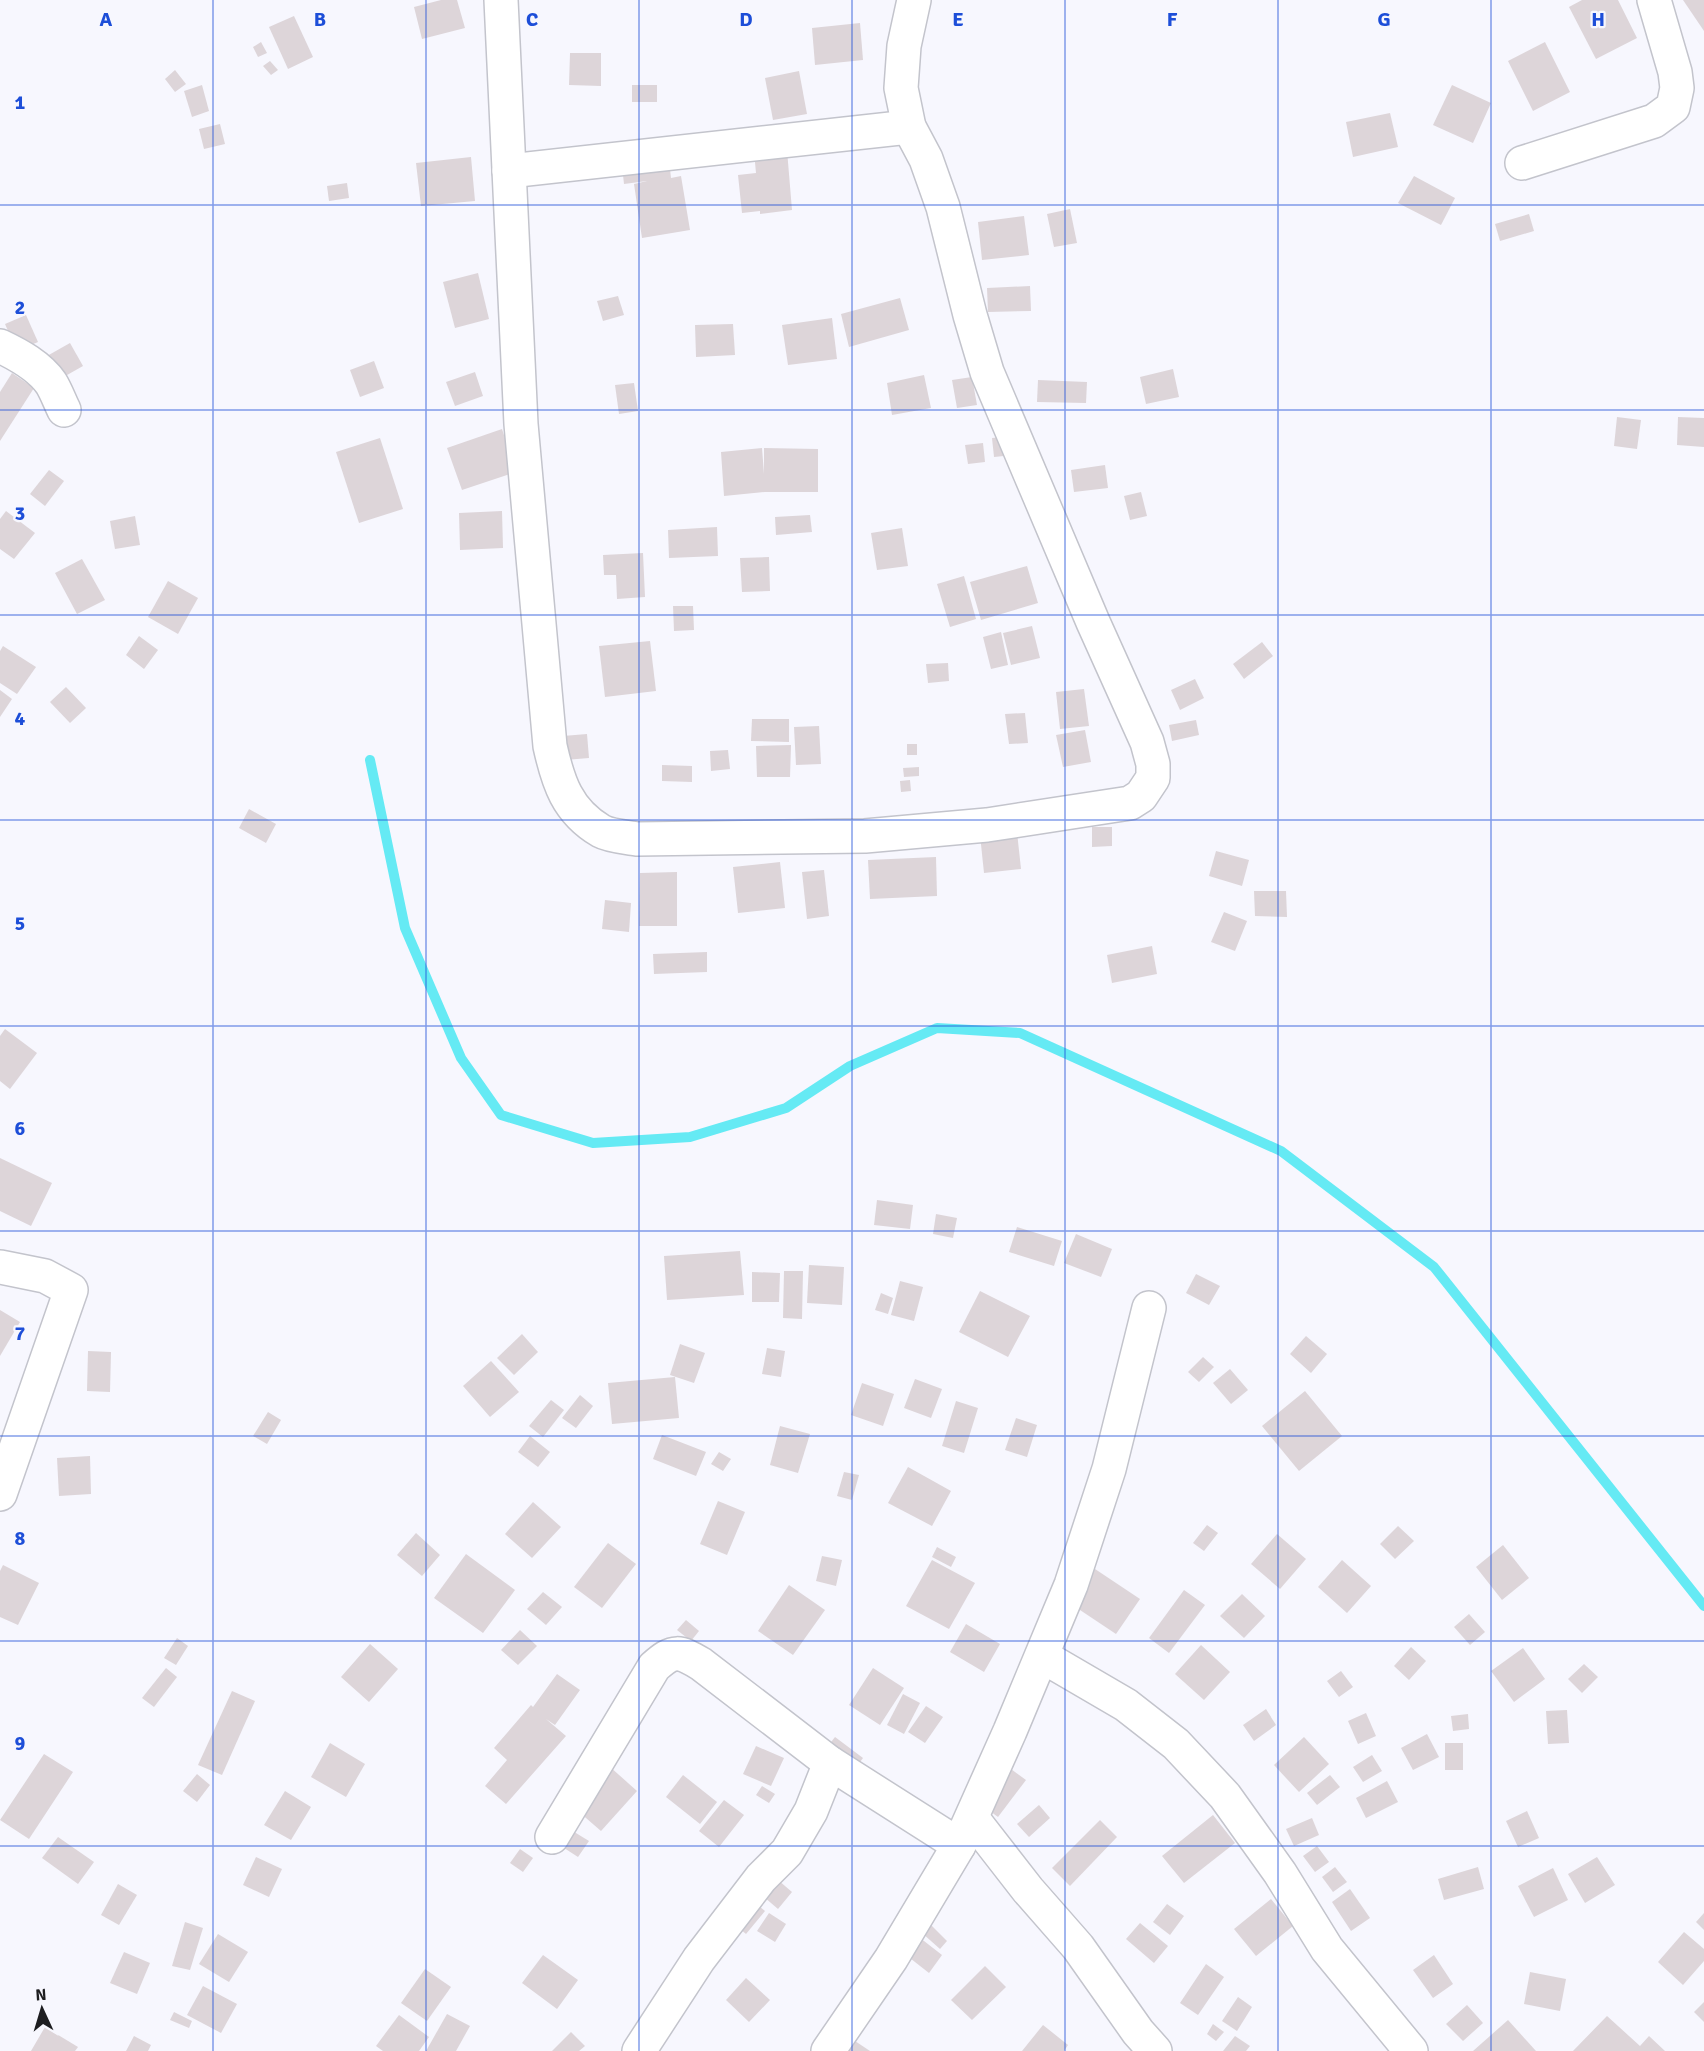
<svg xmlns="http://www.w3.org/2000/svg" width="1704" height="2051" font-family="Signika,sans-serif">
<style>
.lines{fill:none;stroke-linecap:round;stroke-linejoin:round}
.stream{stroke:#65eaf4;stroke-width:10}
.building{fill:#ddd5d9}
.minor-casing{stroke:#c3c4cc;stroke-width:36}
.minor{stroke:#fff;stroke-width:33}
.grid{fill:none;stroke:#1d4ed8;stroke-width:1.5;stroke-opacity:0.55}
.grid-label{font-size:20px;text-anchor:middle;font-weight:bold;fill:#1d4ed8;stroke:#f7f7fe;stroke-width:4.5;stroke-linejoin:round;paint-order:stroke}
</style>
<rect width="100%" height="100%" fill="#f7f7fe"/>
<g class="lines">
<polyline class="stream" points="370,760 405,928 461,1058 501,1115 593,1143 690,1137 786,1108 850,1066 937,1028 1020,1033 1281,1151 1434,1267 1704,1606"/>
</g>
<g class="building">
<polygon points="441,0 457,0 465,28 422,39 414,7"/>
<polygon points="1582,0 1618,0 1637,38 1596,59 1569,7"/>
<polygon points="1683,0 1704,0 1704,31"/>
<polygon points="294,16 313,57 288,69 269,27"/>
<polygon points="860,23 863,60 815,65 812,28"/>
<polygon points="261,42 267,53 258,57 253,47"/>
<polygon points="1545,42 1570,92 1533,111 1508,61"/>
<polygon points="570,53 601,53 601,86 569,85"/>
<polygon points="270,61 278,70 271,75 263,66"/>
<polygon points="175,70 186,84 175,92 165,79"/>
<polygon points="799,71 807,114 773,120 765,78"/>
<polygon points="202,85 209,111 192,117 184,91"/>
<rect x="632" y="85" width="25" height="17"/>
<polygon points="1452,85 1491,103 1473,143 1433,125"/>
<polygon points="1390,113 1398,147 1353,157 1346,122"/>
<polygon points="220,124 225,144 204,149 199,129"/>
<polygon points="787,150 792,210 760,214 760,211 742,213 738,175 756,173 754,152"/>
<polygon points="471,157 475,201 421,206 416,163"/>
<polygon points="669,160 671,178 681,176 690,230 642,238 634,184 647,181 624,184 622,166"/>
<polygon points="1414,176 1455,198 1441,225 1398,203"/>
<polygon points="347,183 349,198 329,201 327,186"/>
<polygon points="1070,209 1077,243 1054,247 1047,214"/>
<polygon points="1529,214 1534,231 1500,241 1495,224"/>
<polygon points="1024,216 1029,255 982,260 978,222"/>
<polygon points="478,273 489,319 455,328 443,282"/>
<polygon points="1030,286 1031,311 988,312 987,288"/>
<polygon points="618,296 624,315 603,321 597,301"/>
<polygon points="900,298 909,330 849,347 841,314"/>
<polygon points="26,315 38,342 17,351 5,324"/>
<polygon points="832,318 837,359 788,365 782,325"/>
<polygon points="733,324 735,355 696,357 695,325"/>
<polygon points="70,343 83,366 60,379 47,356"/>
<polygon points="374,361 384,388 360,397 350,370"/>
<polygon points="1173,369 1179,397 1146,404 1140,377"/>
<polygon points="475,372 483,396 455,406 446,382"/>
<polygon points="12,373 34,388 0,441 0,392"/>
<polygon points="924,375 931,408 892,415 887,383"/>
<polygon points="972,377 977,405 957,408 952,380"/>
<polygon points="1038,380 1087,382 1086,403 1037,402"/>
<polygon points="634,383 638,411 619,414 615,385"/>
<polygon points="1617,417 1641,420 1637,449 1614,446"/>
<polygon points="1678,417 1704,418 1704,447 1677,445"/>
<polygon points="502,429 516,472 462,490 447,448"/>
<polygon points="1012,436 1014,455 994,457 992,438"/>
<polygon points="380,438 403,509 359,523 336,452"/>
<polygon points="983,443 985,462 968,464 965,445"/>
<polygon points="762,448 764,474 764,448 818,449 818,492 765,492 724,496 721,452"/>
<polygon points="1105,465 1108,488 1074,492 1071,470"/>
<polygon points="49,470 64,481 45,506 30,494"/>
<polygon points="1141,492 1147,516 1130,520 1124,496"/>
<polygon points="6,511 35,533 14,559 0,549 0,519"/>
<polygon points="502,511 503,548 460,550 459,513"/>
<polygon points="810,515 812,532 776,535 775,517"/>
<polygon points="135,516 140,545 115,549 110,521"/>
<polygon points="717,527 718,556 669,558 668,530"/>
<polygon points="902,528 908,566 877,570 871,533"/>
<polygon points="643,553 645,597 617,599 616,575 604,575 603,555"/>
<polygon points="769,557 770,591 742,592 740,558"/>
<polygon points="82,559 105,600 77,614 55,573"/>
<polygon points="1027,566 1038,603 981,620 970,582"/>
<polygon points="964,576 976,619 950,627 937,584"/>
<polygon points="168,581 198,598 178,634 148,617"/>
<polygon points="673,606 693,606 694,630 674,631"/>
<polygon points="1032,626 1040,658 1011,665 1003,633"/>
<polygon points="1001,632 1008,665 991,669 983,637"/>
<polygon points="139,636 158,650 144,669 126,655"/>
<polygon points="650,641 656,691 605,697 599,646"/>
<polygon points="1262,642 1273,656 1244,679 1233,664"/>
<polygon points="3,646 36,667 17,694 0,683 0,651"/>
<polygon points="948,663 949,681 928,683 926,664"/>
<polygon points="1195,679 1204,698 1180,710 1171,690"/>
<polygon points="66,687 86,708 70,723 50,702"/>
<polygon points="1084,689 1089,726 1060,729 1056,692"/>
<polygon points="0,690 12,699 0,717"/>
<polygon points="1025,713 1028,743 1009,744 1005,714"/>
<polygon points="752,719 789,719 789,742 751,741"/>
<polygon points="1196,720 1199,735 1172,741 1169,725"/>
<polygon points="819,726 821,764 796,765 794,727"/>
<polygon points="1085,730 1091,762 1063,767 1056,735"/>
<polygon points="587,734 589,758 565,760 563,736"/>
<rect x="907" y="744" width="10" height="11"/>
<polygon points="791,745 790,777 757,777 756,746"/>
<polygon points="728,750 730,769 711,771 710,751"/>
<polygon points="662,765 692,766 692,782 662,781"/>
<polygon points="919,767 919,776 904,777 903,768"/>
<polygon points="910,780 911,791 901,792 900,781"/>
<polygon points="249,809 276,824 266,843 239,828"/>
<polygon points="1092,827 1112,827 1112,846 1092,847"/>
<polygon points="1017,832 1021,869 984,873 980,835"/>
<polygon points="1216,851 1249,860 1242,886 1209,876"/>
<polygon points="936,857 937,896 870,899 868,860"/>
<polygon points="780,862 785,908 738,913 733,867"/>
<polygon points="824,870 829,916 807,919 802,872"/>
<polygon points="677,872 677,926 639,926 640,873"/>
<polygon points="1254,891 1286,891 1287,917 1255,916"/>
<polygon points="605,900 631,903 629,932 602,929"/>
<polygon points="1224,912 1247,921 1235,951 1211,942"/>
<polygon points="1152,946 1157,974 1112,983 1107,955"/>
<polygon points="707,952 707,972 654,974 653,954"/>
<polygon points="5,1029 37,1053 10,1089 0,1081 0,1036"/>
<polygon points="0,1158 52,1183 31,1226 0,1211"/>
<polygon points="877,1200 913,1205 910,1229 874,1225"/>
<polygon points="936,1214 957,1218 953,1238 933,1234"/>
<polygon points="1017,1227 1062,1241 1054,1266 1009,1252"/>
<polygon points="1076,1234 1112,1249 1101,1277 1064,1263"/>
<polygon points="740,1251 744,1295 667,1300 664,1256"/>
<polygon points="809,1265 844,1267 842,1305 807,1303"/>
<polygon points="784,1271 803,1271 802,1319 783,1318"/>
<polygon points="752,1272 780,1273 779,1302 752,1302"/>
<polygon points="1196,1274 1220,1286 1209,1305 1186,1293"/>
<polygon points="900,1281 923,1287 914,1321 891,1315"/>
<polygon points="980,1291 1030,1316 1008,1357 959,1332"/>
<polygon points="881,1293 893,1298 888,1314 875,1310"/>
<polygon points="0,1310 20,1322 0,1356"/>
<polygon points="522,1334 538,1352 514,1375 497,1358"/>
<polygon points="1306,1336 1327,1354 1311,1373 1290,1354"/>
<polygon points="680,1344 705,1353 694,1383 670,1375"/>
<polygon points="767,1348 785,1351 781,1377 762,1374"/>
<polygon points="88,1351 111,1352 110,1392 87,1391"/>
<polygon points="1203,1357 1214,1367 1199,1382 1188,1372"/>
<polygon points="491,1361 519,1392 490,1417 463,1386"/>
<polygon points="1230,1369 1248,1390 1231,1404 1213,1383"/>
<polygon points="675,1377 679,1418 612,1424 608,1383"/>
<polygon points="915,1379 942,1389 931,1418 904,1408"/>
<polygon points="862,1383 894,1394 883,1426 851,1415"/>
<polygon points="1305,1391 1342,1436 1299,1471 1262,1426"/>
<polygon points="580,1395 593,1406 576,1428 562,1418"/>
<polygon points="551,1400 564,1410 543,1437 529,1426"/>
<polygon points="956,1401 978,1408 964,1453 942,1446"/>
<polygon points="268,1412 281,1420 267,1444 253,1436"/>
<polygon points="1016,1418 1037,1425 1027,1457 1005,1450"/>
<polygon points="780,1426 810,1434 798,1473 770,1465"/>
<polygon points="662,1435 706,1452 696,1476 653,1459"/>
<polygon points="530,1436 550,1452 538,1467 518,1452"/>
<polygon points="719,1452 731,1459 723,1471 711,1464"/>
<polygon points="90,1456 91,1494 59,1496 57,1458"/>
<polygon points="908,1467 951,1491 932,1526 888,1503"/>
<polygon points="844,1472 859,1475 852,1500 837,1496"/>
<polygon points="718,1501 745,1512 727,1555 700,1544"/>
<polygon points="533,1502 561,1527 532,1558 505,1534"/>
<polygon points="1207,1525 1218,1533 1204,1551 1193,1543"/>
<polygon points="1398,1526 1414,1541 1395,1559 1380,1544"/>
<polygon points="416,1533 440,1555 422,1576 397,1555"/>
<polygon points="1277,1534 1306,1559 1280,1589 1251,1564"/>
<polygon points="608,1543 636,1564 602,1608 574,1587"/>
<polygon points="1503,1545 1529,1578 1502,1600 1476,1567"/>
<polygon points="937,1547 956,1557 951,1567 932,1557"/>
<polygon points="466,1554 515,1590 483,1633 434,1598"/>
<polygon points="822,1556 842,1560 836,1586 816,1581"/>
<polygon points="932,1560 975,1583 949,1629 906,1606"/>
<polygon points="1342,1560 1371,1586 1347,1613 1318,1587"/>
<polygon points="3,1565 39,1583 18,1625 0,1617 0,1571"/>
<polygon points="1095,1569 1140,1599 1116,1634 1071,1604"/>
<polygon points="789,1585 825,1610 793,1655 758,1631"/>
<polygon points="1184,1590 1205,1605 1169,1653 1149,1638"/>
<polygon points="543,1592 562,1607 546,1625 527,1609"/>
<polygon points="1242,1594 1265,1616 1244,1638 1220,1616"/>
<polygon points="1469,1614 1485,1632 1470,1645 1454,1627"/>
<polygon points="686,1620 699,1631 691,1641 677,1630"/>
<polygon points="966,1624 1000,1644 984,1672 950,1652"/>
<polygon points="520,1630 537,1646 518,1665 501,1650"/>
<polygon points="177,1638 188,1646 176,1665 164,1658"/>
<polygon points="370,1644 398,1669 369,1702 341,1677"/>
<polygon points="1201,1645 1230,1672 1204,1700 1175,1674"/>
<polygon points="1411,1647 1426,1661 1409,1680 1394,1666"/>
<polygon points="1523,1648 1545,1679 1514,1702 1491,1671"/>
<polygon points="1584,1664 1598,1677 1582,1693 1568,1679"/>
<polygon points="166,1668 177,1677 154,1707 142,1698"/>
<polygon points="873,1668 904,1688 880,1725 849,1705"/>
<polygon points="1341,1671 1353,1687 1339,1697 1327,1681"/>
<polygon points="557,1674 580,1690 555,1725 546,1719 566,1736 506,1804 485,1786 507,1760 494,1748 531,1705 533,1707"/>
<polygon points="232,1691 255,1701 222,1775 198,1765"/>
<polygon points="903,1694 920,1703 904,1734 887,1725"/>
<polygon points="926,1706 943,1717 925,1743 908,1732"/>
<polygon points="1266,1709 1276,1725 1254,1741 1243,1725"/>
<polygon points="1567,1710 1569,1743 1548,1744 1546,1711"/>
<polygon points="1366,1713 1376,1736 1358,1744 1348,1721"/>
<polygon points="1468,1714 1469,1729 1453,1731 1451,1716"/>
<polygon points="1427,1734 1439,1757 1413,1770 1401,1748"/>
<polygon points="835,1737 863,1758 840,1789 812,1767"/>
<polygon points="1304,1737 1329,1764 1299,1792 1274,1765"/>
<polygon points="330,1743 365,1764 346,1797 311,1777"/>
<rect x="1445" y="1743" width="18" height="27"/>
<polygon points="756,1746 784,1758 771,1786 743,1774"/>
<polygon points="44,1754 73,1772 29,1839 0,1820"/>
<polygon points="1372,1755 1382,1771 1363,1782 1353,1767"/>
<polygon points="600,1758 637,1791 601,1831 564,1799"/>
<polygon points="1011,1769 1026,1780 998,1817 983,1806"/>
<polygon points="197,1774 210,1785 197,1802 183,1791"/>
<polygon points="683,1775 717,1802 700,1824 666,1797"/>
<polygon points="1330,1775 1340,1787 1317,1805 1307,1793"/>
<polygon points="1387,1781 1398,1802 1366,1818 1356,1798"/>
<polygon points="762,1786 775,1794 769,1803 756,1795"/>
<polygon points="285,1791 311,1807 291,1840 264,1825"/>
<polygon points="724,1800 744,1815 719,1847 699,1831"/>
<polygon points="1039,1805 1050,1818 1029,1837 1017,1824"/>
<polygon points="1527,1811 1539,1838 1518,1847 1506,1821"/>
<polygon points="1213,1815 1235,1843 1184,1883 1162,1856"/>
<polygon points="1312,1818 1319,1835 1294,1846 1286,1829"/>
<polygon points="1100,1820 1117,1837 1070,1886 1052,1868"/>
<polygon points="571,1830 589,1841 578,1857 561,1846"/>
<polygon points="58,1837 94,1862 78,1884 42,1858"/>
<polygon points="1317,1846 1329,1862 1315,1872 1303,1856"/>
<polygon points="520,1849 533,1858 523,1872 510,1863"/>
<polygon points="256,1857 282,1869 269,1897 243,1885"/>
<polygon points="1597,1857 1615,1885 1585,1903 1568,1874"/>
<polygon points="1335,1867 1347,1882 1333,1892 1322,1877"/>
<polygon points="1478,1867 1484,1889 1444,1900 1438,1879"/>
<polygon points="1553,1868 1568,1900 1534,1917 1518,1886"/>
<polygon points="778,1880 792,1892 778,1909 764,1897"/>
<polygon points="118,1884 137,1895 119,1925 101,1915"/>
<polygon points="1350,1889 1370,1918 1351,1931 1332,1902"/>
<polygon points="1271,1899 1293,1926 1256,1956 1234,1929"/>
<polygon points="752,1900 765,1911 746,1934 733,1923"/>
<polygon points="1167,1904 1184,1916 1170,1935 1153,1922"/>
<polygon points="769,1913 786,1924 775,1942 757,1931"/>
<polygon points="1704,1913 1704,1930 1696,1922"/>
<polygon points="185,1922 203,1928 190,1970 172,1966"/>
<polygon points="1140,1923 1168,1946 1154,1963 1126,1939"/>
<polygon points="930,1924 947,1941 940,1949 922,1933"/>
<polygon points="1684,1932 1704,1949 1704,1961 1683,1985 1658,1962"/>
<polygon points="218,1934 248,1952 229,1982 199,1964"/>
<polygon points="915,1934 942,1955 929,1973 901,1951"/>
<polygon points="124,1952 150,1963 137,1994 110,1983"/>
<polygon points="543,1955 578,1980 557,2009 522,1983"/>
<polygon points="1434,1955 1453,1984 1433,1998 1413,1970"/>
<polygon points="1206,1964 1224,1977 1198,2015 1180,2003"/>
<polygon points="985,1966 1006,1987 972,2020 951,2000"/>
<polygon points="425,1969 451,1987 427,2021 401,2003"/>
<polygon points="1530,1972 1566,1979 1560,2011 1524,2004"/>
<polygon points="746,1978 770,2000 749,2022 726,2000"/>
<polygon points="203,1986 237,2004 221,2033 187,2015"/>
<polygon points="1238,1997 1252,2007 1237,2031 1222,2021"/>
<polygon points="1704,2002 1704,2022 1694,2012"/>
<polygon points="1467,2005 1483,2023 1463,2041 1446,2024"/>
<polygon points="174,2012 192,2021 189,2028 170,2020"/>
<polygon points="447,2014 470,2026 456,2051 426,2051"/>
<polygon points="399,2015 429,2037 419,2051 383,2051 376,2046"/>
<polygon points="1607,2016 1640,2046 1649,2036 1665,2051 1573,2051"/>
<polygon points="1508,2020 1536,2051 1473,2051"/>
<polygon points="1213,2024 1224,2032 1216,2041 1207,2034"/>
<polygon points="1043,2025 1068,2045 1064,2051 1022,2051"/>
<polygon points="45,2027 78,2047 75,2051 31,2051"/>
<polygon points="571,2032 585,2046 579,2051 552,2051"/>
<polygon points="134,2036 151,2045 148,2051 126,2051"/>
<polygon points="1235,2036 1250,2046 1246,2051 1223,2051"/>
<polygon points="855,2041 870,2051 848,2051"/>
</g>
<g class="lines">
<defs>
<g id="minor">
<path d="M501 0 521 424 550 746C558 782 567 811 601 831 610 836 626 837 637 839L865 836 987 825 1130 803 1141 796 1153 778V764L1147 742 1093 622 987 372 970 315 943 207 926 159 909 127 901 88 904 46 914 0"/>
<polyline points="1522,163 1654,121 1673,107 1677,88 1675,72 1654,0"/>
<polyline points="509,171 909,127"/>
<path d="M0 346C19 355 39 366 51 383 56 391 60 402 64 410"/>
<polyline points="0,1267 45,1276 71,1290 0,1494"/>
<polyline points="1042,1656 1126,1705 1176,1744 1225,1796 1280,1873 1327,1949 1411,2051"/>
<polyline points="972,1818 1028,1890 1078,1947 1138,2032 1155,2051"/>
<path d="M552 1837 654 1667C674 1649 679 1651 701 1664L830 1763 959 1845"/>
<polyline points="639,2051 699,1959 761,1878 787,1852 811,1811 830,1763"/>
<polyline points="828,2051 891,1959 959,1845 1010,1731 1071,1585 1109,1469 1149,1308"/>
</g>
</defs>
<use href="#minor" class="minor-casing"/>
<use href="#minor" class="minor"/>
</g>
<path class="grid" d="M213 0V2051M426 0V2051M639 0V2051M852 0V2051M1065 0V2051M1278 0V2051M1491 0V2051M0 205H1704M0 410H1704M0 615H1704M0 820H1704M0 1026H1704M0 1231H1704M0 1436H1704M0 1641H1704M0 1846H1704"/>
<g class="grid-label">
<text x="106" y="26">A</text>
<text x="320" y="26">B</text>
<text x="532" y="26">C</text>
<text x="746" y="26">D</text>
<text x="958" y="26">E</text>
<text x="1172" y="26">F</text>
<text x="1384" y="26">G</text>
<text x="1598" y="26">H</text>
<text x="20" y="109">1</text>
<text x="20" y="314">2</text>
<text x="20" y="520">3</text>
<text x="20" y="725">4</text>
<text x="20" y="930">5</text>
<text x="20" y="1135">6</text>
<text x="20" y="1340">7</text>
<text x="20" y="1545">8</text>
<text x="20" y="1750">9</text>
</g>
<g transform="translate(42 2009) rotate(356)" stroke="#f7f7fe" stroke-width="4.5" paint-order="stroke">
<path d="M0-4.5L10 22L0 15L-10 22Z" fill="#1d1d20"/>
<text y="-9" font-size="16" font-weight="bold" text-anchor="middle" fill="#1d1d20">N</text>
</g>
</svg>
